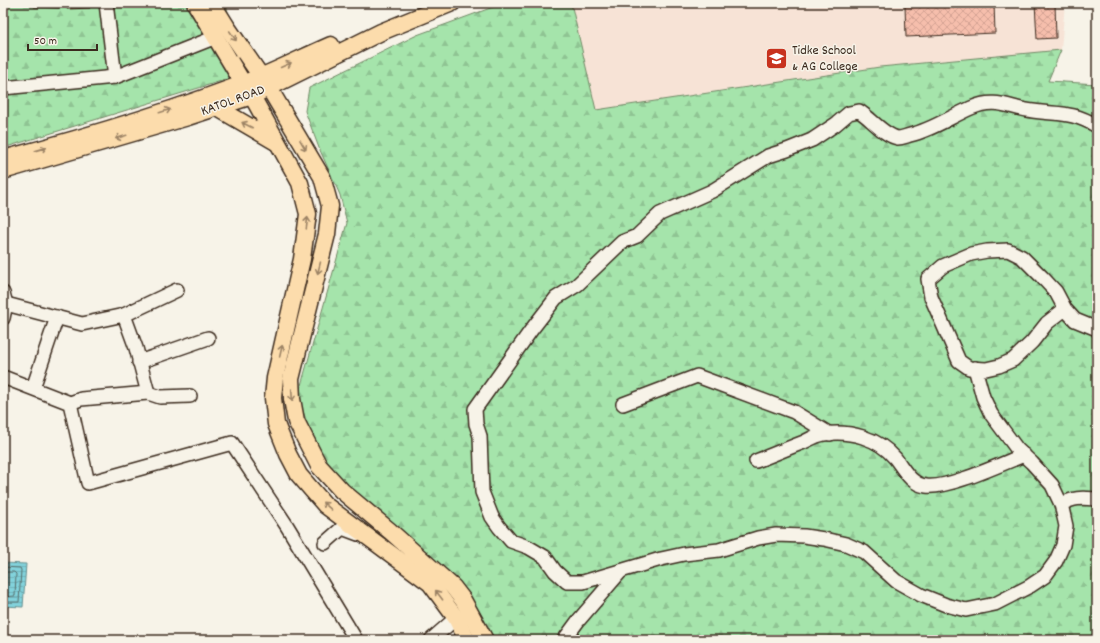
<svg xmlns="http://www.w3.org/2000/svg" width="1100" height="643" font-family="Dekko,sans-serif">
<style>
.built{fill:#f7e3d6}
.forest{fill:url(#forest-firs);stroke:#708764}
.water{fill:url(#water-rules);stroke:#668f8f}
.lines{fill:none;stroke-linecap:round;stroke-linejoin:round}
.shore{stroke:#576d6a;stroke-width:1}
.building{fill:url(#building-cross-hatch);stroke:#3b2a1e}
.minor-casing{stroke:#3b2a1e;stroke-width:16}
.major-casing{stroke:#3b2a1e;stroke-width:19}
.minor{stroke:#f7f3e8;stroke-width:13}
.major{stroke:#fcdcac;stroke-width:16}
.oneway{stroke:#9c8365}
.labels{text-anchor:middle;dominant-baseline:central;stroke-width:3;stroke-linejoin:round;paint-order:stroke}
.poi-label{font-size:14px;fill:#3b2a1e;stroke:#f7f3e8;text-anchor:start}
.street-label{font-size:14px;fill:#3b2a1e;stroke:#f7f3e8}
</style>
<defs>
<pattern id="forest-firs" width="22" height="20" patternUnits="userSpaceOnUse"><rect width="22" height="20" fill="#a5e4ab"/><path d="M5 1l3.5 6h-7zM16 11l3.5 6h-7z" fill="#8fc493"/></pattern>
<pattern id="water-rules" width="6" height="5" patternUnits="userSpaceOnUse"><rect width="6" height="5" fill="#82d2db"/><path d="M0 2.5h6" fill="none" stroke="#71b4bc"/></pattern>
<pattern id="building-cross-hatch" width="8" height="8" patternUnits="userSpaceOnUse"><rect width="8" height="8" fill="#f6beac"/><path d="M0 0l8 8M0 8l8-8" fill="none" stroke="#d4a394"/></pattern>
</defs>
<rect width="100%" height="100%" fill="#f7f3e8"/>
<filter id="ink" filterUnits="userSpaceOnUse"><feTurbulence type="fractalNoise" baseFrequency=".025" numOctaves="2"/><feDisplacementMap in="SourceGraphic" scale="8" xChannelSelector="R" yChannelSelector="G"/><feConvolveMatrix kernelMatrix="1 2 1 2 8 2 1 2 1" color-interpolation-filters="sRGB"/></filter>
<g filter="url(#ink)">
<polygon class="built" points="571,3 1065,3 1061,50 880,67 595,110"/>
<g class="forest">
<polygon points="3,3 226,3 241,75 3,148"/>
<polygon points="504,3 571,3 596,110 880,67 1061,50 1048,81 1097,84 1097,640 492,640 476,619 344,484 327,466 307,423 298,396 347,223 340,195 319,148 305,111 309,88 417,35"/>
</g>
<polygon class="water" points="3,563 26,564 23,607 3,606"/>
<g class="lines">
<g class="shore">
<polyline points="3,567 20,568 21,570 19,602 3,602"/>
<polyline points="3,572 14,572 16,574 15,596 3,597"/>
</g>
</g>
<g class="building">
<polygon points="34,3 59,3 59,8 34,7"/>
<polygon points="67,3 90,3 90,8 67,9"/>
<polygon points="112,3 130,3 130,5 112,6"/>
<polygon points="994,3 995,33 906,37 905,6"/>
<polygon points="1035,3 1055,3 1056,38 1037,39"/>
</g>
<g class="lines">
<defs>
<g id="minor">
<polyline points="106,3 115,77"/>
<polyline points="3,88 115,77 216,37"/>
<polyline points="3,293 6,304 3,318"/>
<polyline points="6,304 82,324 124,315"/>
<polyline points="1065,309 1047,323 1032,342 1013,360 999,366 986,369 969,368 959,361 931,297 928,279 943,266 971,254 987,251 1008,250 1022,257 1042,277 1056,292 1065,309 1075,320 1097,329"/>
<polyline points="139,362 208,338"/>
<path d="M975 368 983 397 991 414 1017 449 1032 463 1052 485 1061 504 1066 526 1063 545 1056 561 1045 576 1030 586 995 604 966 610 946 605 921 595 896 581 864 552 846 544 824 539 804 536 776 535 758 538 719 550 684 554 661 559 583 582H567L555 571 545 557 528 547 511 541 499 527 492 517 482 492 480 436 476 424 475 409 532 329 556 298 577 285 622 242 637 236 660 214 712 191 768 156 787 150 812 140 836 124 849 113 859 111C871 118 884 136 898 138 902 138 906 136 910 135 932 130 950 117 971 108 996 97 1009 108 1033 111 1060 115 1071 111 1097 126"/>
<polyline points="3,377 70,403 88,483 232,443 287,526 356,640"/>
<polyline points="33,388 57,317"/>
<polyline points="148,393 160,397 190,396"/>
<polyline points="70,403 81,399 148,393 136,348 124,315 177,290"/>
<polyline points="623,404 697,376 794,412 830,434"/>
<path d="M756 461C772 455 788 448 804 442 810 439 817 435 824 434 850 430 878 438 895 458 904 469 910 484 926 486 948 489 1001 464 1024 455"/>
<path d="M1061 504C1077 497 1080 498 1097 499"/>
<polyline points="325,543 342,528 358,534"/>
<polyline points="431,640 456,618"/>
<polyline points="564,640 578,621 621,571"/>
</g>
<g id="major">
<polyline points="195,3 243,83 252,96 300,183 308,214 302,259 275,378 273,398 276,424 288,454 299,475 325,505 430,583 456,618 467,640"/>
<polyline points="212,3 227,27 269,88 322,177 330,206 327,234 291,379 292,399 296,421 319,466 342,491 390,531 453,587 463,600 485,640"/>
<polyline points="216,107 276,142"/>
<path d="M3 159C90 136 176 110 260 77 284 67 308 55 331 45"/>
<polyline points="3,171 188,117 252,96 381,32 452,3"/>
</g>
</defs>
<use href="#minor" class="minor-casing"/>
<use href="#major" class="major-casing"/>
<use href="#minor" class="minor"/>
<use href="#major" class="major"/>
</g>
<defs><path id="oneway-shaft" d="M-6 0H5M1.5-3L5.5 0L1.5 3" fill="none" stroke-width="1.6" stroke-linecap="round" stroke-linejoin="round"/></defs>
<g class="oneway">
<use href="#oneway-shaft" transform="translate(233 36) rotate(56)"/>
<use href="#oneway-shaft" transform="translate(286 65) rotate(-24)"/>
<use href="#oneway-shaft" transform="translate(165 111) rotate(-17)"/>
<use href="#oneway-shaft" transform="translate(247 125) rotate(-153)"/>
<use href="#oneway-shaft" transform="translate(121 137) rotate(163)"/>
<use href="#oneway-shaft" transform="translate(303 145) rotate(59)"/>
<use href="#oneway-shaft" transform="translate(41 149) rotate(-16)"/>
<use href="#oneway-shaft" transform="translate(307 223) rotate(-83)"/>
<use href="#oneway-shaft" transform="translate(319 268) rotate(104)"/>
<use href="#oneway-shaft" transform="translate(281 351) rotate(-77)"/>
<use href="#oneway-shaft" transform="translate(292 395) rotate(87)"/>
<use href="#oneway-shaft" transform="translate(327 506) rotate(-139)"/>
<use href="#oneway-shaft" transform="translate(439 595) rotate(-127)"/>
</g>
</g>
<defs>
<symbol id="school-square" viewBox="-11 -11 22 22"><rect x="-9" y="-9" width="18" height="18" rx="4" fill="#c8321e" stroke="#f7f3e8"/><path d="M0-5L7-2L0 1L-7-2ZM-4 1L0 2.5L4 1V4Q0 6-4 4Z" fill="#fff"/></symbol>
</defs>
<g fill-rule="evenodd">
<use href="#school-square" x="764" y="46" width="25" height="25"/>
</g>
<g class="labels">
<g class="poi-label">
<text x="792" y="51">Tidke School<tspan x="792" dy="16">&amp; AG College</tspan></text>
</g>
<g class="street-label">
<text transform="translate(233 101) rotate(-20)">KATOL ROAD</text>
</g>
</g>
<rect width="1100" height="643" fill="none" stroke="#f7f3e8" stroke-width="16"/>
<rect x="8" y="8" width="1084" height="627" fill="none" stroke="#3b2a1e" stroke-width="1.5" filter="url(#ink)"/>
<path d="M28 44v6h69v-6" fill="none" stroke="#3b2a1e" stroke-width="2"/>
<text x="34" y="44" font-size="12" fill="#3b2a1e" stroke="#f7f3e8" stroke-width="3" paint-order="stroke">50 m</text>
</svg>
